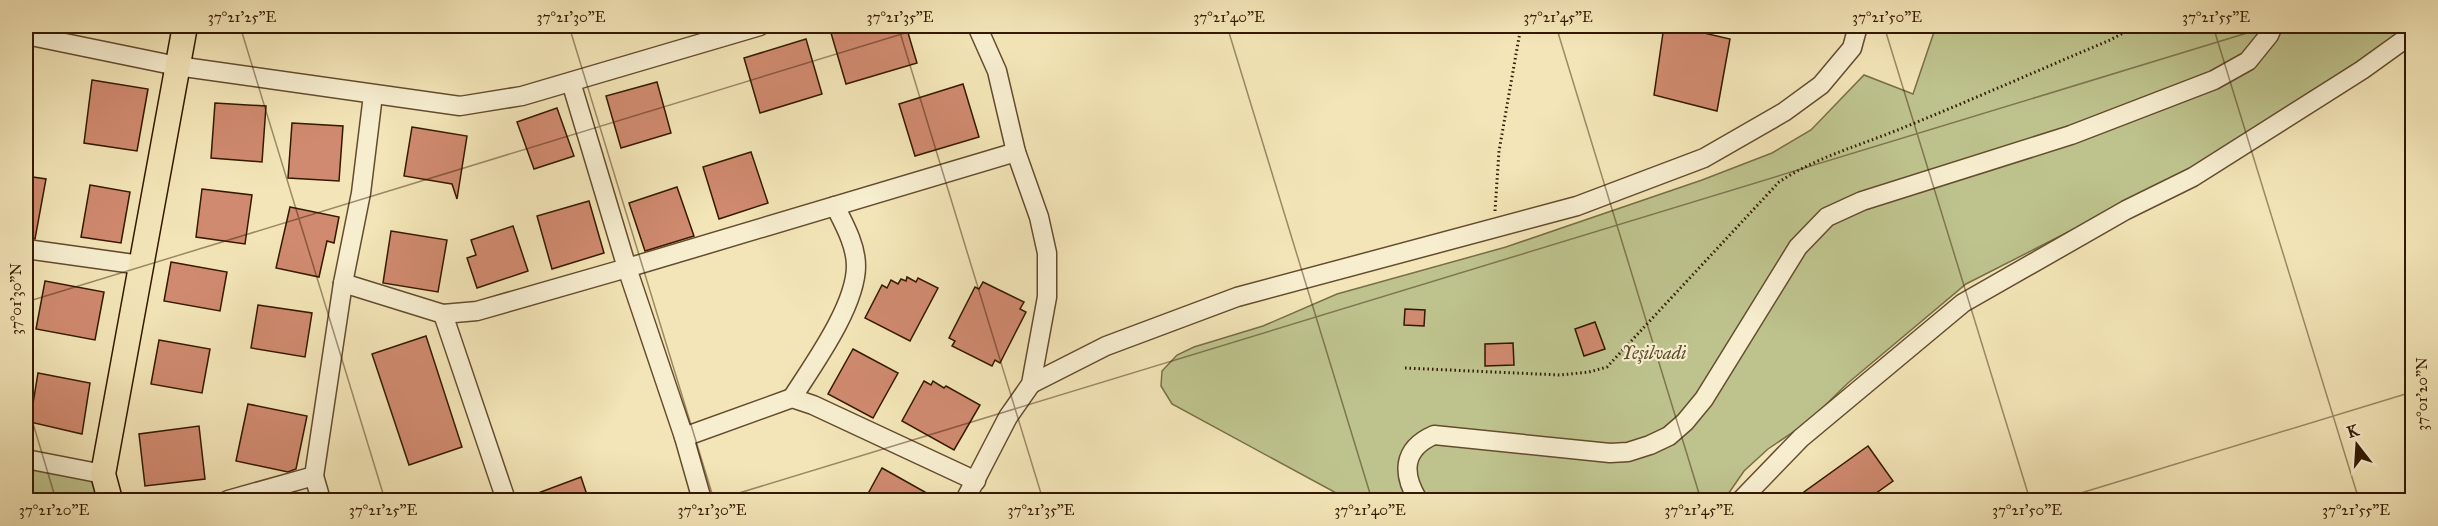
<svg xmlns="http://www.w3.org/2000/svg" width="2438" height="526" font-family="'IM FELL Great Primer',serif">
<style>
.green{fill:#bec38d;stroke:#796e46;stroke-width:1.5}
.building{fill:#d08a6f;stroke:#341900;stroke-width:1.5}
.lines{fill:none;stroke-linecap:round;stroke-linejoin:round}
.minor-casing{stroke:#644c2e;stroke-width:21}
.major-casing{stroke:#341900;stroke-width:27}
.path{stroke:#341900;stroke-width:3;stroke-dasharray:1.5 3;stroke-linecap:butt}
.minor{stroke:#f7eed0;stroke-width:18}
.major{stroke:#f3e5b7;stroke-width:24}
.ticks{fill:none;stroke:#341900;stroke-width:1.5;stroke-opacity:0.45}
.labels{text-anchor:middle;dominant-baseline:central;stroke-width:4.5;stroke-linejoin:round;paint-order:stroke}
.park-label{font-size:18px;font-style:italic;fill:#5d4c2a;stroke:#f7eed0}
.neatline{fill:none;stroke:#341900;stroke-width:2}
.ticks-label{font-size:15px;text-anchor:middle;fill:#341900}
</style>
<rect width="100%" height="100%" fill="#f3e5b7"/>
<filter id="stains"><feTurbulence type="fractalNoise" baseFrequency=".00333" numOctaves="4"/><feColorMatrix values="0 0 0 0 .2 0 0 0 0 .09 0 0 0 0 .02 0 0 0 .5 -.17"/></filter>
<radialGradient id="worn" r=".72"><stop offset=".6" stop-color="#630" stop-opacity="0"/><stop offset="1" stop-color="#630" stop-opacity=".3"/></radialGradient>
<g class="green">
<polygon points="1936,26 2412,26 2196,167 1966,284 1848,383 1808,422 1768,449 1744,471 1724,500 1349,500 1172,404 1161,386 1162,371 1177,355 1194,347 1263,326 1337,294 1506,247 1702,180 1772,153 1811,130 1864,75 1913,94"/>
<polygon points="26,459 103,474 110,500 26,500"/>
</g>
<g class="building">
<polygon points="856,26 906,26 917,63 846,84 831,33"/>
<polygon points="1664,26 1674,26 1730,39 1717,111 1654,95"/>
<polygon points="806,39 822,94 760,113 744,58"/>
<polygon points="92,80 148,89 137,151 84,143"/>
<polygon points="657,82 671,133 621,148 606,96"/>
<polygon points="963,84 979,137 915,156 899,104"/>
<polygon points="215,103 266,106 262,162 211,158"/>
<polygon points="557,108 574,156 534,169 517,122"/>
<polygon points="292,123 343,126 339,181 288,178"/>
<polygon points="412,127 467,136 457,199 452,184 404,176"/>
<polygon points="751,152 768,203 719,219 703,167"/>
<polygon points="26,176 46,179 35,239 26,238"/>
<polygon points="90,185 130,192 121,243 81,237"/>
<polygon points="677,187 694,236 645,251 629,203"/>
<polygon points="202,189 252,195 245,244 196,237"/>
<polygon points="589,201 604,253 552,269 537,216"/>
<polygon points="290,207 339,217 334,243 327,241 319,277 276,268"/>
<polygon points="513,226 528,271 477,288 467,258 476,255 471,240"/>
<polygon points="391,231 447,240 438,292 383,283"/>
<polygon points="171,262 227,272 220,311 164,301"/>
<polygon points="907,277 916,282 918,278 938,288 910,341 865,318 882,285 887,288 891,280 898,284 901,279 906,281"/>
<polygon points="45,281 104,292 95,340 36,329"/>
<polygon points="983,282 1024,302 1020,309 1026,312 1000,363 995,360 992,366 952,346 955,341 949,338 975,287 979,289"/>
<polygon points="258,305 312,313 305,357 251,348"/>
<polygon points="1405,309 1425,310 1424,326 1404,325"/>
<polygon points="1595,322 1605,349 1584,356 1575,329"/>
<polygon points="426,336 462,447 409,465 372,354"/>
<polygon points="159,340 210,349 202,393 151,384"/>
<polygon points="1513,343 1514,365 1485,366 1485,344"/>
<polygon points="853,349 898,373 873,418 828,394"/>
<polygon points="38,373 90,383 82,434 30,422"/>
<polygon points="924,381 931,385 933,381 944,388 946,386 980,405 954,450 902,421"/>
<polygon points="248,404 307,416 296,469 288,472 236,461"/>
<polygon points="199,426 205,479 145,486 139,434"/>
<polygon points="1868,446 1893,481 1865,501 1810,501 1804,492"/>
<polygon points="882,468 941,501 864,501"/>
<polygon points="581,477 589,501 522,501 522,499"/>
</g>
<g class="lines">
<defs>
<g id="minor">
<polyline points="26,35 177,66 460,106 522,96 760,26"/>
<polyline points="26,249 141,265"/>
<polyline points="343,283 443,314 477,311 627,268 571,82"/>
<polyline points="443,314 506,500"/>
<polyline points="1031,384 1106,346 1237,297 1577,206 1704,158 1784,112 1821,85 1852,48 1858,26"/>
<path d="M792 398C813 365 856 306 856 266 856 245 844 224 835 206"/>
<polyline points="684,437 792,398 813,405 976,481"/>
<polyline points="26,459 103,474"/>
<polyline points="314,476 321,500"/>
<polyline points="228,500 314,476 343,283 361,193 373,95"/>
<polyline points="702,500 684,437 627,268 1016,152"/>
<polyline points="965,500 1008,417 1031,384 1047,297 1047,253 1039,217 1016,152 997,71 977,26"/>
<path d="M1418 500C1402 474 1402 449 1434 435L1610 453 1628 452 1650 445 1669 436 1685 422 1704 399 1798 247 1827 217 1862 201 2071 135 2214 80 2248 61 2269 35 2273 26"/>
<polyline points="1741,500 1801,438 1963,303 2126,210 2193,177 2362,70 2412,34"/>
</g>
<polyline id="major" points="110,500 103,474 185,26"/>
</defs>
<use href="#minor" class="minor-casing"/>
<use href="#major" class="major-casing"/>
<g class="path">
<polyline points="1495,211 1499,151 1521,26"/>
<path d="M1405 368 1560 375 1589 372 1607 367 1779 182C1815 158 1855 147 1895 131 1967 102 2039 70 2110 40L2136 26"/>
</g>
<use href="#minor" class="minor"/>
<use href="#major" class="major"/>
</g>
<path class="ticks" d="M240 26 385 500M569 26 714 500M898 26 1043 500M1227 26 1372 500M1556 26 1701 500M1884 26 2030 500M2213 26 2359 500M26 302 928 26M26 400 56 500M716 500 2270 26M2058 500 2412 392"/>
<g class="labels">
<g class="park-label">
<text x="1654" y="353">Yeşilvadi</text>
</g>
</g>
<rect width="2438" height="526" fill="none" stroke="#f3e5b7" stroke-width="66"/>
<g transform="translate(2357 445) rotate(343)" stroke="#f7eed0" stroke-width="4.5" paint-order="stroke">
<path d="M0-4.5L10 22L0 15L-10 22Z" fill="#341900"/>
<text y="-9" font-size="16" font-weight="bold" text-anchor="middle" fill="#341900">K</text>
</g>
<rect x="33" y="33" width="2372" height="460" class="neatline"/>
<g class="ticks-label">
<text x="242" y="22">37°21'25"E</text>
<text x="571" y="22">37°21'30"E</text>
<text x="900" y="22">37°21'35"E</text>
<text x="1229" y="22">37°21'40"E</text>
<text x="1558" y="22">37°21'45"E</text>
<text x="1887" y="22">37°21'50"E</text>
<text x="2216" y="22">37°21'55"E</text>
<text transform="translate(16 299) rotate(-90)" y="5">37°01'30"N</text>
<text transform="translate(2422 394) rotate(-90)" y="5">37°01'20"N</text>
<text x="54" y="515">37°21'20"E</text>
<text x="383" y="515">37°21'25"E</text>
<text x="712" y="515">37°21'30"E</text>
<text x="1041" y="515">37°21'35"E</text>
<text x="1370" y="515">37°21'40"E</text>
<text x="1699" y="515">37°21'45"E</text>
<text x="2027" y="515">37°21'50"E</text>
<text x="2356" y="515">37°21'55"E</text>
</g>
<rect width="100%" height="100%" filter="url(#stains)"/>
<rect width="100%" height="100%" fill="url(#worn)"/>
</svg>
